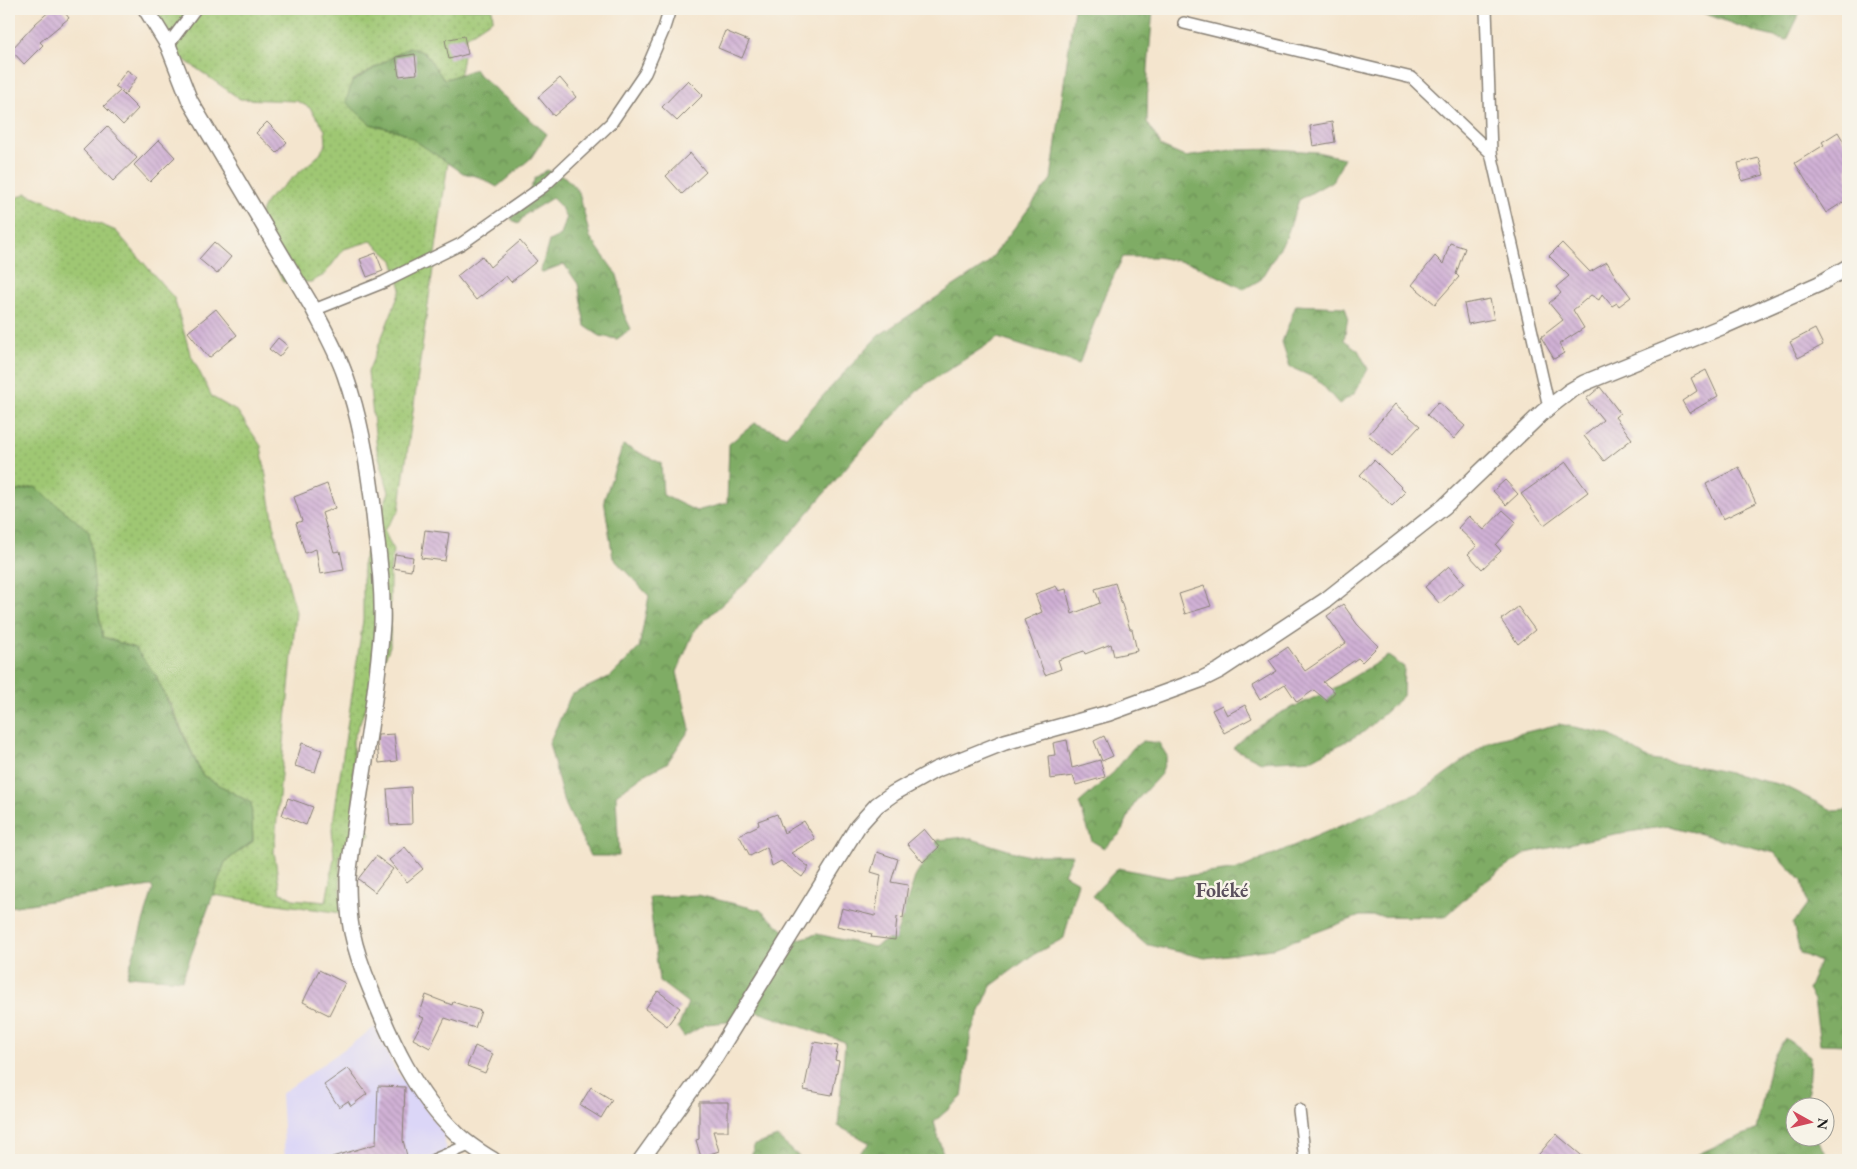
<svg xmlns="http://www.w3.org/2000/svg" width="1857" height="1169" font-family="'EB Garamond',serif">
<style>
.built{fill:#dbd6f7}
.grass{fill:url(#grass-dots);stroke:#5e7248}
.forest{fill:url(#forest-crowns);stroke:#4e6440}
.building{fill:url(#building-back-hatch)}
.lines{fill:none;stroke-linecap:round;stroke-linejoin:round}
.minor-casing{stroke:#888075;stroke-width:14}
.tertiary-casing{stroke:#888075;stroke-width:18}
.minor{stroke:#fff;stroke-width:11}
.tertiary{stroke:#fff;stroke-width:15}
.labels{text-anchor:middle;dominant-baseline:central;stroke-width:5;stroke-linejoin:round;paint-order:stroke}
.quarter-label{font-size:20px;font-weight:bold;fill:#5b505d;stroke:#f7f3e8}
</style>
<defs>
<pattern id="grass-dots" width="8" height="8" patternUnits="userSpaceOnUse" patternTransform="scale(1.25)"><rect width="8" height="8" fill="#9fc773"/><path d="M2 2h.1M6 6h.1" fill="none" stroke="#88aa63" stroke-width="1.8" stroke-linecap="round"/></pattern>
<pattern id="forest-crowns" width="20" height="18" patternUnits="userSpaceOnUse" patternTransform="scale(1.25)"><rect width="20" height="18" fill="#7fac65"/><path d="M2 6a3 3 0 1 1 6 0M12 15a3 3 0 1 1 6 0" fill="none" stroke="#678b52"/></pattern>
<pattern id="building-back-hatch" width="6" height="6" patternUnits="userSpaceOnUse" patternTransform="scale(1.25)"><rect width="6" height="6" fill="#d0b1d5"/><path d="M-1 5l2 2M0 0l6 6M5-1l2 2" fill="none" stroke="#b298b6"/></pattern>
</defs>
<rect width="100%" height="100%" fill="#f7f3e8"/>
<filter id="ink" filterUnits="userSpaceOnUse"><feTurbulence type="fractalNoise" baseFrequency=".02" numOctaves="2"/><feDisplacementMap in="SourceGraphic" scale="10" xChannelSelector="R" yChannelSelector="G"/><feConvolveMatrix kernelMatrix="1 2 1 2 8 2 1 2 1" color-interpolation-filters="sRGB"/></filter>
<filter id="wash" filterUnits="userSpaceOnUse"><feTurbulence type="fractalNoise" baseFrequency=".0096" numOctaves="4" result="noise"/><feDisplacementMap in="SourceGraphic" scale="20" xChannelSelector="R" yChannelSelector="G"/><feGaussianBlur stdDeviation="1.12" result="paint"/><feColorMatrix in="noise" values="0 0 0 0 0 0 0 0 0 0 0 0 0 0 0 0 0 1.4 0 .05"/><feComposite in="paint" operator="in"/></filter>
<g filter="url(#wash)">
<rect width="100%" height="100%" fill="#f4e5ce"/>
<polygon class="built" points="375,1027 395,1069 443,1132 446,1148 445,1160 285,1160 281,1094"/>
<polygon class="grass" points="152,9 492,9 493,19 466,37 460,74 444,80 425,53 409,47 352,81 370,124 402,132 448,162 399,511 384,530 393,550 390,572 390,646 353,740 354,799 370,835 339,855 342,913 213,895 225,862 253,841 251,803 202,775 170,703 135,648 103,637 96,599 35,487 9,493 9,202 26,193 116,231 174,298 190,353 212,397 238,412 261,446 276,537 296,612 274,851 280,892 293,899 326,902 334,858 332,829 363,620 363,561 389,492 377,450 368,372 401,289 393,260 371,241 344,249 324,275 311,282 283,282 264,242 260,214 267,200 318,156 326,144 325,130 310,108 297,101 240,99 176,54"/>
<g class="forest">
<polygon points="1074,9 1153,9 1148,69 1147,122 1162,147 1185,157 1231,150 1276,149 1317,152 1344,158 1334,180 1299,200 1286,238 1260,280 1244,289 1193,264 1157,257 1123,257 1105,294 1079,364 998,338 920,388 854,458 760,570 695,629 677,672 690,729 667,763 642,776 616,795 619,856 590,856 563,799 549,743 571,695 611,676 639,648 649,596 613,558 604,500 623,445 661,463 663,495 696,511 727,503 729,444 755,423 786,436 878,336 987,264 1051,179"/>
<polygon points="1692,9 1802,9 1787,40 1758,33"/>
<polygon points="409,47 425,53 444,80 475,69 479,75 547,134 531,158 497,187 479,177 463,173 402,132 370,124 346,102 352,82"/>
<polygon points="547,170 565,177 579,192 590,237 617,275 621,290 623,312 631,329 617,339 600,336 585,326 578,284 564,264 540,273 549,241 561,235 566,219 561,207 552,198 526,214 518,224 511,219 526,199 535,178"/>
<polygon points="1296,305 1345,307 1348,317 1344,340 1358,350 1368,369 1354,394 1339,404 1317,379 1290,367 1282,342"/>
<polygon points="35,487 89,531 96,599 103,637 135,648 155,674 202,775 251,803 253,841 225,862 182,980 127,976 153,889 151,886 9,907 9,493"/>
<polygon points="1388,656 1404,667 1403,696 1365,731 1313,759 1261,762 1233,748 1249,733 1280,713 1331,690"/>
<polygon points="1559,724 1608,734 1651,760 1707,768 1782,785 1834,811 1848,810 1848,976 1845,997 1848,1002 1848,1045 1820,1044 1814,1000 1808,990 1819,962 1800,953 1793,924 1807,905 1802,881 1775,853 1669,826 1615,834 1526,853 1479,886 1445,917 1360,916 1271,949 1205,958 1145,944 1092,896 1118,868 1169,878 1239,869 1422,791 1490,741"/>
<polygon points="1143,741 1159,743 1167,756 1161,774 1135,802 1121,833 1104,848 1092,841 1079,803 1114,772 1133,748"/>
<polygon points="965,837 1025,855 1073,855 1064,874 1078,882 1064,938 1031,956 991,986 971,1032 962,1097 934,1122 944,1157 942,1160 852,1160 870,1143 838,1126 845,1042 758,1012 728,1022 706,1024 684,1037 678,1028 688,1003 659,981 649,897 698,895 760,910 795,940 817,934 874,947 896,936 915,877 938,840"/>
<polygon points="1785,1038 1810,1056 1807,1106 1794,1106 1794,1136 1815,1137 1832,1160 1685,1160 1725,1142 1756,1130 1771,1061"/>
<polygon points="777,1137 803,1160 751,1160 753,1146"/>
</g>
<g id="blocks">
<g class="building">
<polygon points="52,9 62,9 69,18 40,42 43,45 24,64 11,50 36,23"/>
<polygon points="725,31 749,41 742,58 718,48"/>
<polygon points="464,36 468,54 449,59 445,40"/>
<polygon points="415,54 417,74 399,76 396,57"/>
<polygon points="127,70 137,77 126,93 115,86"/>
<polygon points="560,78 576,97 554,116 538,97"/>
<polygon points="688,80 703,95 677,121 662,107"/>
<polygon points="120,91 138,109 123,125 104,106"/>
<polygon points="267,122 287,142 277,153 256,133"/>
<polygon points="1332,122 1335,142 1313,146 1310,126"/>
<polygon points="107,126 137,158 113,181 83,150"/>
<polygon points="1838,132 1848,149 1848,199 1826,213 1795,163 1824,145 1822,142"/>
<polygon points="159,140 175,157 150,182 134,165"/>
<polygon points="690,153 706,172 682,194 666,176"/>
<polygon points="1759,158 1764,175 1742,181 1738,163"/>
<polygon points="520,241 537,261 511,282 506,276 476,300 457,276 482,256 490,267"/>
<polygon points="214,242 231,257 217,274 199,259"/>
<polygon points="1450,243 1465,248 1456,274 1459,277 1435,304 1412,285 1435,256 1443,264"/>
<polygon points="1562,243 1590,272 1607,262 1617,279 1631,297 1619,306 1617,303 1612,306 1602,294 1599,300 1591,295 1573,310 1584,328 1559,344 1564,353 1554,359 1541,337 1563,320 1549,303 1561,293 1556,287 1569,276 1549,256"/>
<polygon points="376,253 383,271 367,277 360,259"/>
<polygon points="1490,299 1494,319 1468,324 1464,304"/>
<polygon points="216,309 237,335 209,358 188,332"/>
<polygon points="1815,329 1823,345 1798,358 1790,342"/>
<polygon points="278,338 288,346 279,357 269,349"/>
<polygon points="1706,370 1718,396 1689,413 1682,401 1697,391 1691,378"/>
<polygon points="1600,387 1620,413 1615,417 1632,439 1604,461 1584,436 1603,420 1586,399"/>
<polygon points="1438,402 1465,426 1454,439 1427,415"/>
<polygon points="1395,404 1420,426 1392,456 1368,435"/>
<polygon points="1374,460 1406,492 1392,506 1360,475"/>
<polygon points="1566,462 1588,492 1544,525 1521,494"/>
<polygon points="1739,467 1756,503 1723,519 1706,484"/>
<polygon points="1505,480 1518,494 1506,505 1493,491"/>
<polygon points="327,484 335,508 322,513 334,552 340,551 344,570 320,574 316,549 305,553 296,523 302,521 294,497"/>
<polygon points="1503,510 1516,522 1496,545 1501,551 1482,569 1468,554 1477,546 1458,528 1469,516 1484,530"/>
<polygon points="425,530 449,533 445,561 421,558"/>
<polygon points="395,554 413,557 411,571 393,568"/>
<polygon points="1449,566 1464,583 1440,604 1425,587"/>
<polygon points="1115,583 1130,629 1132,629 1137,651 1114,656 1111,644 1085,654 1084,651 1058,660 1061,669 1045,675 1024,620 1042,612 1035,594 1056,586 1059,591 1066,589 1072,614 1100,603 1095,589"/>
<polygon points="1204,586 1211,606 1185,614 1179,594"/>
<polygon points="1343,604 1357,624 1378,646 1362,662 1358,658 1323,682 1335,692 1327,701 1314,690 1297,702 1285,684 1260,700 1252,686 1277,671 1269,660 1288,647 1305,671 1346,643 1327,616"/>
<polygon points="1518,607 1535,630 1518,644 1501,620"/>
<polygon points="1222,705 1227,715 1245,705 1252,718 1224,733 1212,710"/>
<polygon points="394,734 397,761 379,763 377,744 378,735"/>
<polygon points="1104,736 1113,756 1102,761 1094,741"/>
<polygon points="1067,740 1072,768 1100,760 1105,777 1076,785 1073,776 1050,779 1048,756 1055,755 1053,743"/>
<polygon points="302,743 322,750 315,772 295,766"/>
<polygon points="411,787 412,824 390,825 387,789"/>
<polygon points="288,798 313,807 306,825 282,815"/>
<polygon points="777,814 784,833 804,821 815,839 791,853 809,867 802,877 781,861 772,866 767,847 750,856 739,835 759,825 758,821"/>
<polygon points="924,829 939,847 923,862 907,844"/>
<polygon points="405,847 423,869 407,882 389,860"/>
<polygon points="877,852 898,859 891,882 908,885 903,918 897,917 895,940 871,937 872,934 837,926 842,908 875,916 881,875 871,872"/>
<polygon points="376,856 393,869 375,892 358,879"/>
<polygon points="319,970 345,983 329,1015 303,1002"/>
<polygon points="658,991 680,1008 667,1026 645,1009"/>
<polygon points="426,995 452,1005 453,1002 481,1011 475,1028 445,1018 430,1048 413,1039 424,1018 419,1016"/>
<polygon points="814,1042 838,1046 835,1060 839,1061 832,1095 804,1090"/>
<polygon points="475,1046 493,1054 485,1073 467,1066"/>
<polygon points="348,1068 367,1094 351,1106 348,1101 339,1107 324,1085"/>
<polygon points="378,1086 405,1087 403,1140 408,1160 332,1160 332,1157 376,1144"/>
<polygon points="591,1087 612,1100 601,1118 580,1105"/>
<polygon points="699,1102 728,1102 728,1131 713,1131 719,1151 701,1157 696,1140 699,1139"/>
<polygon points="1556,1134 1587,1160 1534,1160"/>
</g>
</g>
</g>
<g filter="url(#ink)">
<use href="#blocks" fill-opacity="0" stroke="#888075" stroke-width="1"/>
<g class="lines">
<defs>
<g id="minor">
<polyline points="1486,9 1491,153 1549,407"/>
<polyline points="1184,23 1412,78 1491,153"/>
<polyline points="168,45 195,9"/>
<polyline points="314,310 384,282 461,244 544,186 611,123 645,73 663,31 670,9"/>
<polyline points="1299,1110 1305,1160"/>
<polyline points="434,1160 469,1145"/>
</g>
<g id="tertiary">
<path d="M146 9 168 45 190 101 314 310C325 331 337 352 345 375 363 426 371 480 376 534 380 563 383 594 382 624 376 709 358 793 348 878 348 896 348 914 352 932 356 952 363 971 371 990 391 1041 415 1094 456 1133 467 1144 480 1152 493 1160"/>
<polyline points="641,1160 715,1057 858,826 877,805 894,793 935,770 1005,742 1109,713 1200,680 1220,670 1326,600 1445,506 1543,412 1570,391 1584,383 1724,326 1819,284 1848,267"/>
</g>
</defs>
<use href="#minor" class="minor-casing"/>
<use href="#tertiary" class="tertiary-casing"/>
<use href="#minor" class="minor"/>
<use href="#tertiary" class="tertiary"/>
</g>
</g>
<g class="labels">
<g class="quarter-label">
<text x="1222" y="890">Foléké</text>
</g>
</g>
<rect width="1857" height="1169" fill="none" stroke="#f7f3e8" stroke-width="30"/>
<g transform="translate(1810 1122) rotate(98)"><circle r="24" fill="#f7f3e8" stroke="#9f9d96"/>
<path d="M0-4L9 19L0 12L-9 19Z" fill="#d1495b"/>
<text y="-8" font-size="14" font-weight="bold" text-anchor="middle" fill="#1c1c1c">N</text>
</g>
</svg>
